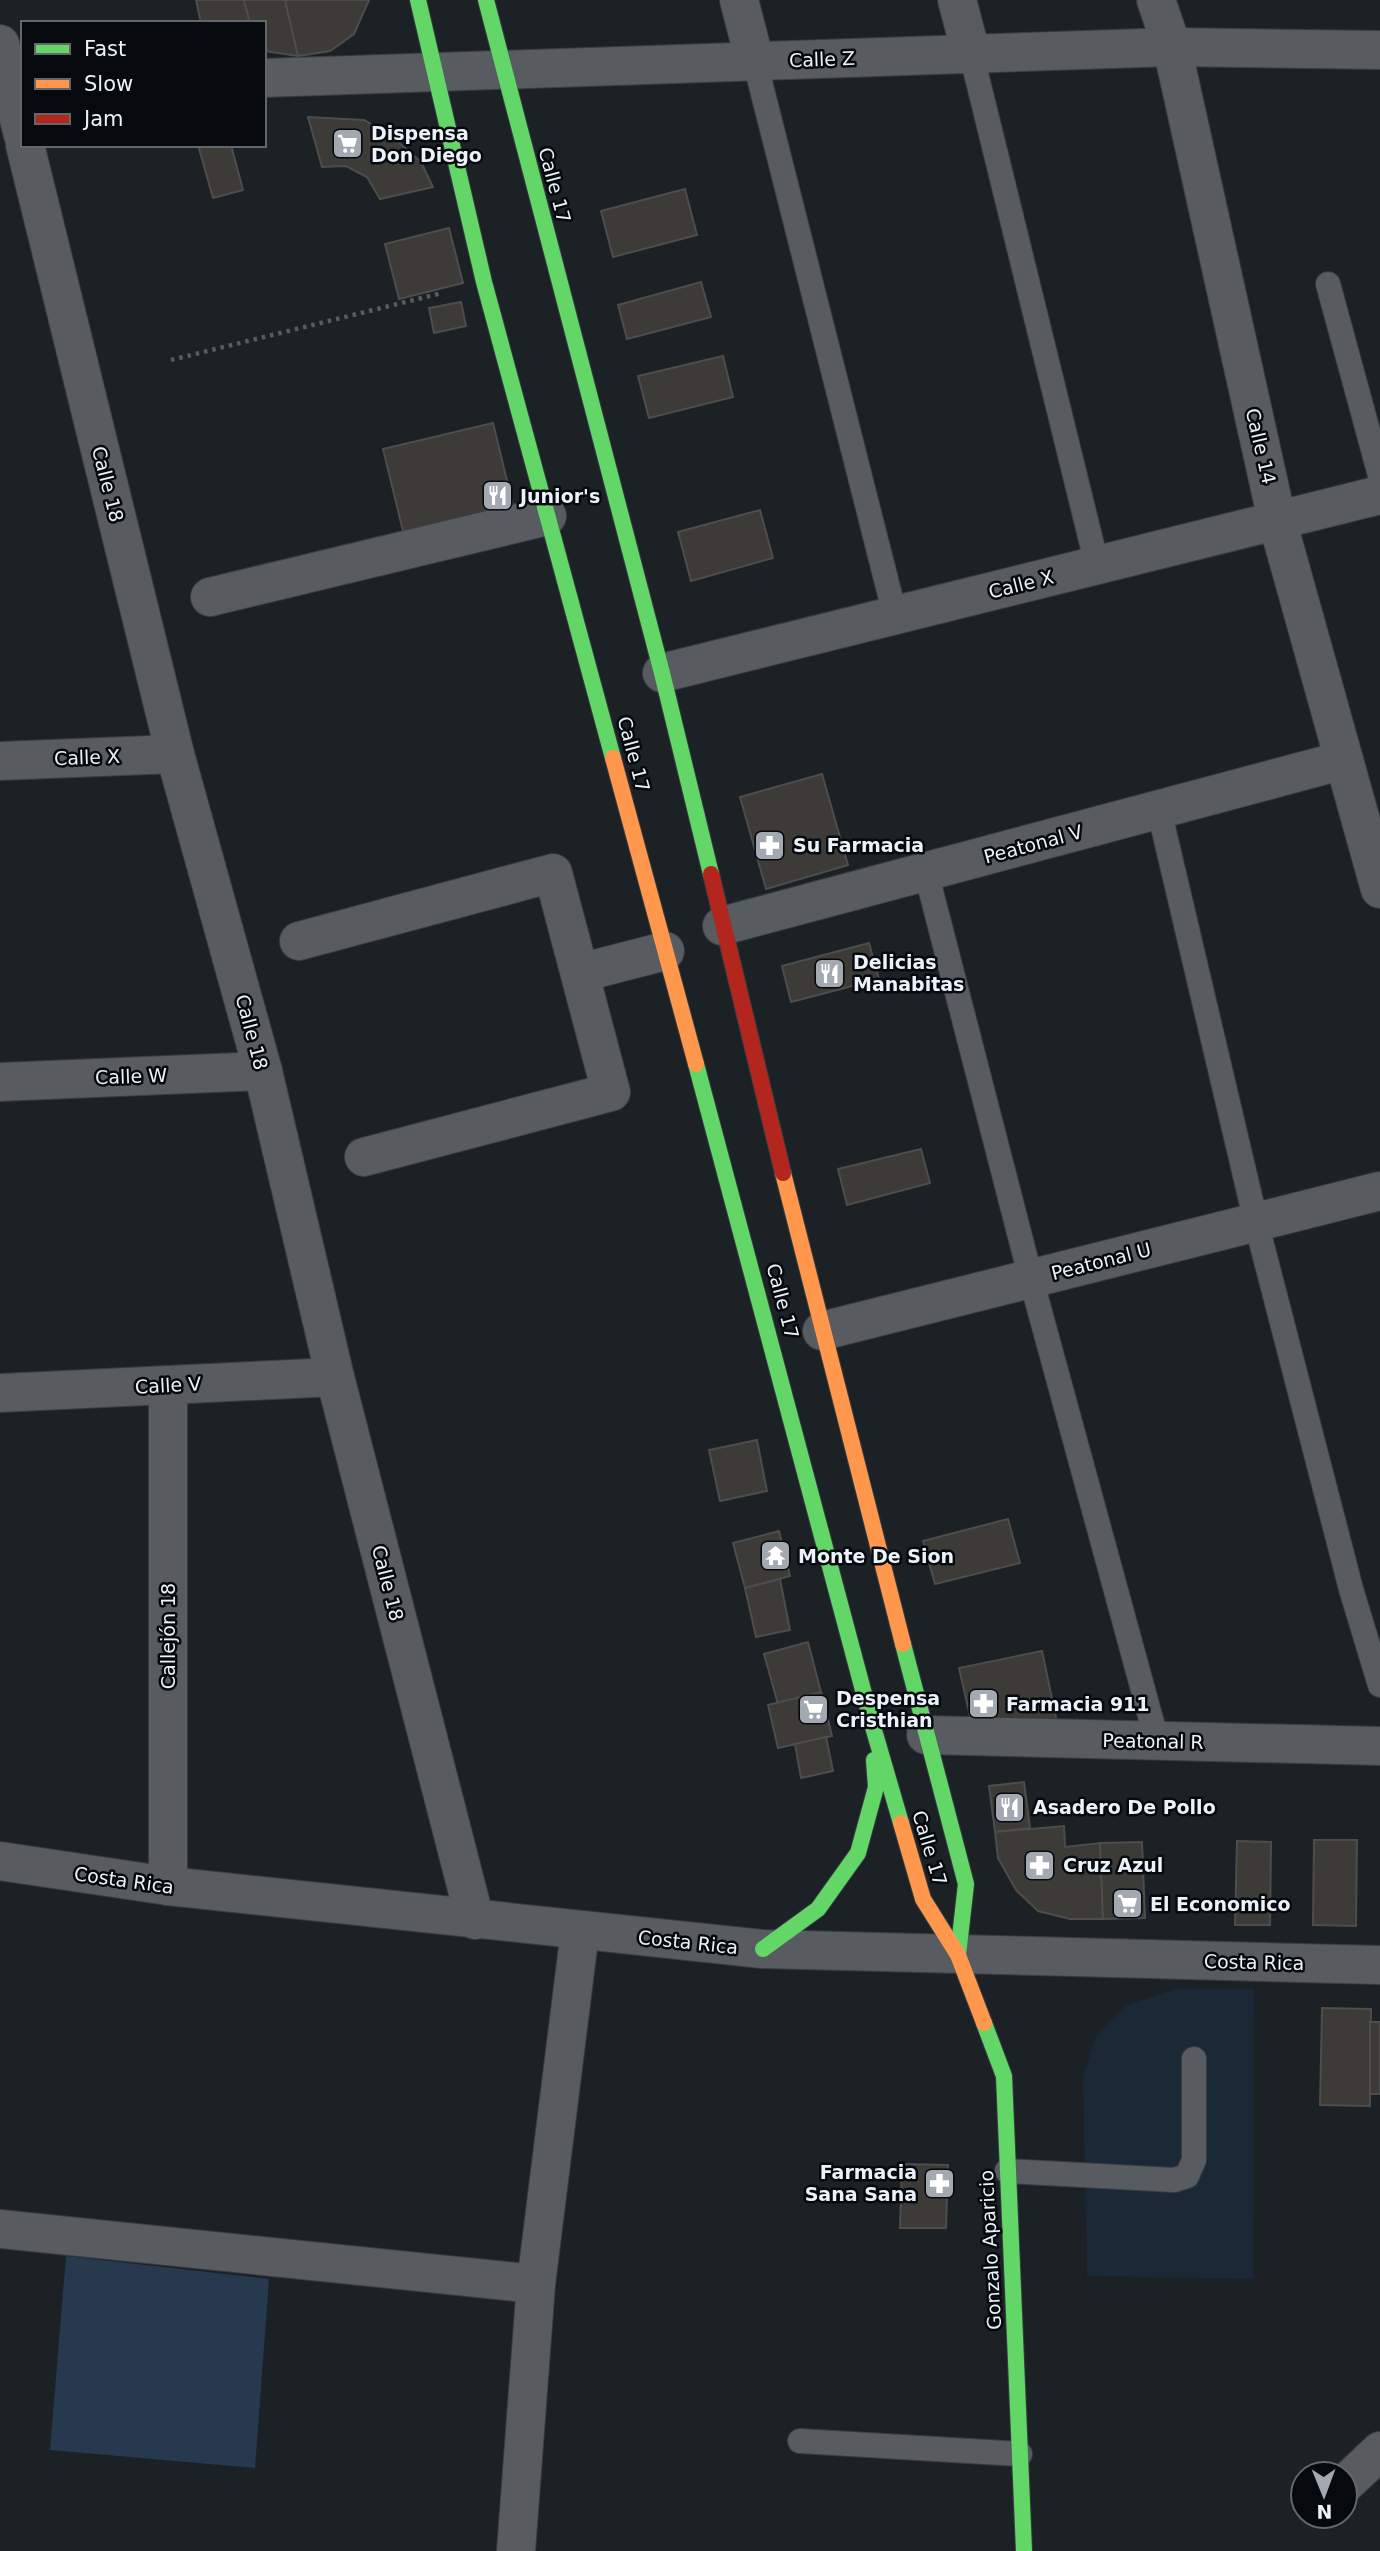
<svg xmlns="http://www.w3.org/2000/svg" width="1380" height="2551" font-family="'DejaVu Sans',sans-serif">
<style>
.built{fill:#1b2836}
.green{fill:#26394f}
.building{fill:#3c3b38;stroke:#4c4d4c;stroke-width:2}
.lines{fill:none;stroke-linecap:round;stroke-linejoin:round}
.lane-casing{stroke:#383d42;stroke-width:26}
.street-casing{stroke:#383d42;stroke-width:40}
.fast-casing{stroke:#383d42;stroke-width:18}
.slow-casing{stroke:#383d42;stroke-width:18}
.jam-casing{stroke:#383d42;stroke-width:18}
.path{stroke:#585c60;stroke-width:4.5;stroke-dasharray:3.5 5;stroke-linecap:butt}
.lane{stroke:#585c60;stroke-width:24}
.street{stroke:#585c60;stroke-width:38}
.fast{stroke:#63d668;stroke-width:16}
.slow{stroke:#ff974d;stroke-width:16}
.jam{stroke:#b3261e;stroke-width:16}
.labels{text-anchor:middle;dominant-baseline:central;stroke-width:5;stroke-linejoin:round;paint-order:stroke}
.street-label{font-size:19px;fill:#ecf2fa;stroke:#060a0e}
.poi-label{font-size:19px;font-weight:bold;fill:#ecf2fa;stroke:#060a0e;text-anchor:start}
</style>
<rect width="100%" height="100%" fill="#1c2126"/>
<polygon class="built" points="1176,1989 1254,1989 1253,2279 1087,2276 1083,2077 1096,2035 1127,2005"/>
<polygon class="green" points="66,2256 269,2279 255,2468 50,2450"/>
<g class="building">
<polygon points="196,0 244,0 250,23 201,23"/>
<polygon points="244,0 285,0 298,56 264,51 264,23 250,23"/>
<polygon points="285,0 369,0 354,34 330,51 298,56"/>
<polygon points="308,117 364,120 392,136 421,162 433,187 380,199 367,177 346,166 322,167"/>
<polygon points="198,145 231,145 243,190 213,198"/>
<polygon points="685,189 697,235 613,257 601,211"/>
<polygon points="449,228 463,283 399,299 385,244"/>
<polygon points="701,282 711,317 627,339 618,305"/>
<polygon points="461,302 466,326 434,333 429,308"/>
<polygon points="723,356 733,397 649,418 638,376"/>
<polygon points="493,423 513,505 403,531 383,449"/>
<polygon points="760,510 773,558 691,581 678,532"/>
<polygon points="822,774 848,865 766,889 740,797"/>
<polygon points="869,943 879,979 791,1002 782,966"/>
<polygon points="921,1149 930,1183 847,1205 838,1169"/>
<polygon points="757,1440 767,1491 720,1501 709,1450"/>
<polygon points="1008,1519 1020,1563 935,1584 923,1541"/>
<polygon points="779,1531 790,1576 745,1588 733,1543"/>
<polygon points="780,1579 790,1630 756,1637 745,1588"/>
<polygon points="808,1642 821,1692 778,1704 764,1654"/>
<polygon points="1042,1651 1057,1722 971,1721 959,1668"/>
<polygon points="821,1692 832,1736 778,1748 768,1705"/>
<polygon points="826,1737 833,1771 801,1778 795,1744"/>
<polygon points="1024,1782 1030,1828 995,1832 989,1786"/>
<polygon points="1064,1826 1065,1847 1100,1843 1103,1919 1070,1919 1038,1911 1016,1890 998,1858 995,1832"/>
<polygon points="1314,1840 1357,1840 1356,1926 1313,1925"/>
<polygon points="1237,1841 1271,1842 1270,1925 1235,1925"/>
<polygon points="1142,1842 1145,1918 1103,1919 1100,1843"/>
<polygon points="1322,2008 1371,2009 1370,2106 1320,2105"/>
<rect x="1370" y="2022" width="10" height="72"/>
<polygon points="902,2164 948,2165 946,2228 900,2228"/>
</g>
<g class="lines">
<defs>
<g id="lane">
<polyline points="971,53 1097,565"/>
<polyline points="755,62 895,615"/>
<polyline points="1328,284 1380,475"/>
<polyline points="1159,810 1256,1222 1351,1589 1380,1685"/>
<polyline points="926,872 1031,1279 1157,1741"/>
<polyline points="1007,2171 1174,2180 1187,2176 1194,2160 1194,2059"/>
<polyline points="800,2441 1020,2454"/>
</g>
<g id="street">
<polyline points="739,0 755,62"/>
<polyline points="957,0 971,53"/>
<polyline points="1156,0 1172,47 1277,520 1380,889"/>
<polyline points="0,44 23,135"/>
<polyline points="264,78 1172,47 1380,50"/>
<polyline points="25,145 175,754 263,1071 335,1377 475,1920"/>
<polyline points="210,597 547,516"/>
<polyline points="662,673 1380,495"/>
<polyline points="0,761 175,754"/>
<polyline points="722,926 1344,760"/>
<polyline points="299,941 553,873 611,1092 364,1157"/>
<polyline points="580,973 665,951"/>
<polyline points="0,1082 263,1071"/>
<polyline points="822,1331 1380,1191"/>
<polyline points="0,1393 335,1377"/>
<polyline points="926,1735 1380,1746"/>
<polyline points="0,1861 168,1886 763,1949 1380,1965"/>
<polyline points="168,1886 168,1385"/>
<polyline points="0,2229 536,2284"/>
<polyline points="1345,2484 1380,2451"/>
<polyline points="516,2551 536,2284 580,1931"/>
</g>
<g id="fast">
<polyline points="418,0 484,282 613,758"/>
<polyline points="486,0 662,673 711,874"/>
<polyline points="696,1064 871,1720 901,1823"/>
<polyline points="903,1644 966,1884 958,1955"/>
<polyline points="763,1949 818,1909 858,1853 876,1787 874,1760"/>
<polyline points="984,2023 1004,2076 1024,2551"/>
</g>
<g id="slow">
<polyline points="613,758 696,1064"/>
<polyline points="783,1173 903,1644"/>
<polyline points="901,1823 923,1899 958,1955 984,2023"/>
</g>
<polyline id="jam" points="711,874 783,1173"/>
</defs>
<use href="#lane" class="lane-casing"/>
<use href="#street" class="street-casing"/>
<use href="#fast" class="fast-casing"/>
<use href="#slow" class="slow-casing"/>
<use href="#jam" class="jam-casing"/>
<polyline class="path" points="171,360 442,293"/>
<use href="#lane" class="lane"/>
<use href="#street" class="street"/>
<use href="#fast" class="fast"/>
<use href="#slow" class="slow"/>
<use href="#jam" class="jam"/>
</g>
<defs>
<symbol id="supermarket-square" viewBox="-11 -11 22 22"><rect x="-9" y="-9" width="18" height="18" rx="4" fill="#a3a9b0" stroke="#060a0e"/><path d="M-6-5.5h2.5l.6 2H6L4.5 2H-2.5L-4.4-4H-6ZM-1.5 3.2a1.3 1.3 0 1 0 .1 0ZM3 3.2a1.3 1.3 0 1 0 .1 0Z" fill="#fff"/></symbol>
<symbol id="restaurant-square" viewBox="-11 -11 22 22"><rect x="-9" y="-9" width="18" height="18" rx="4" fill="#a3a9b0" stroke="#060a0e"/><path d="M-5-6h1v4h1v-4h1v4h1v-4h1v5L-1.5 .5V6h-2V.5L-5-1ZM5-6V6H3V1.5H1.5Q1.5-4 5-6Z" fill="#fff"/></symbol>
<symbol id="pharmacy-square" viewBox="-11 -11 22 22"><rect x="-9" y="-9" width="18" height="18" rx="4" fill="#a3a9b0" stroke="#060a0e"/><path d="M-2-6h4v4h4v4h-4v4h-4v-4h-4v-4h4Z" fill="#fff"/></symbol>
<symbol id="temple-square" viewBox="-11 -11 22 22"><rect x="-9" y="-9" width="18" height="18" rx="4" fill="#a3a9b0" stroke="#060a0e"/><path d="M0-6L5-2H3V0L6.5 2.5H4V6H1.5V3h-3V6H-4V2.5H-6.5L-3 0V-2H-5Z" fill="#fff"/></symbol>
</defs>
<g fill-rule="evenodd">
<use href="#supermarket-square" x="330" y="126" width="35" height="35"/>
<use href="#restaurant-square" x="480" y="478" width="35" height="35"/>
<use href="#pharmacy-square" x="752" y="828" width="35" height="35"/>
<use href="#restaurant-square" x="812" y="956" width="35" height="35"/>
<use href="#temple-square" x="758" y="1538" width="35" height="35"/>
<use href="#pharmacy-square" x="966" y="1686" width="35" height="35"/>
<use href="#supermarket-square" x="796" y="1692" width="35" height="35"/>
<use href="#restaurant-square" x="992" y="1790" width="35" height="35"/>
<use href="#pharmacy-square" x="1022" y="1848" width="35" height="35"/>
<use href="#supermarket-square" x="1110" y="1886" width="35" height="35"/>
<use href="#pharmacy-square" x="922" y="2166" width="35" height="35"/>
</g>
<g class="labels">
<g class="street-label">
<text transform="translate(822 59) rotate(-2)">Calle Z</text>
<text transform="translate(555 185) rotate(75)">Calle 17</text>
<text transform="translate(1261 446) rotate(77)">Calle 14</text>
<text transform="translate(108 484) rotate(76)">Calle 18</text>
<text transform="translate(1021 584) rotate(-14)">Calle X</text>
<text transform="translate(634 754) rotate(75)">Calle 17</text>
<text transform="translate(87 757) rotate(-2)">Calle X</text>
<text transform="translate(1033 844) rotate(-15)">Peatonal V</text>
<text transform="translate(252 1032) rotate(75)">Calle 18</text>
<text transform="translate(131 1076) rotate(-2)">Calle W</text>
<text transform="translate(1101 1261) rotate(-14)">Peatonal U</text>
<text transform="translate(783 1301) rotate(75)">Calle 17</text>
<text transform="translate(168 1385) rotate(-3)">Calle V</text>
<text transform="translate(388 1583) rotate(76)">Calle 18</text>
<text transform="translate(168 1636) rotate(-90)">Callejón 18</text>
<text transform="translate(1153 1741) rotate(1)">Peatonal R</text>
<text transform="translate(930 1848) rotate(73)">Calle 17</text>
<text transform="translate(124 1880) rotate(8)">Costa Rica</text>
<text transform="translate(688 1942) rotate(6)">Costa Rica</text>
<text transform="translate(1254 1962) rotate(1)">Costa Rica</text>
<text transform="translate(990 2250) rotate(-93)">Gonzalo Aparicio</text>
</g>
<g class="poi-label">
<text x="371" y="133">Dispensa<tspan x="371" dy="22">Don Diego</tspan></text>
<text x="520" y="496">Junior's</text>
<text x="793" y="845">Su Farmacia</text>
<text x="853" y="962">Delicias<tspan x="853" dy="22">Manabitas</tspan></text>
<text x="798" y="1556">Monte De Sion</text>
<text x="836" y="1698">Despensa<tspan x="836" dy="22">Cristhian</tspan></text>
<text x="1006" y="1704">Farmacia 911</text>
<text x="1033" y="1807">Asadero De Pollo</text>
<text x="1063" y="1865">Cruz Azul</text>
<text x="1150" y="1904">El Economico</text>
<text x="917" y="2172" text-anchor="end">Farmacia<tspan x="917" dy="22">Sana Sana</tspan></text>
</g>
</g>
<rect x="21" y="21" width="245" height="126" fill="#060a0e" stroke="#62676c" stroke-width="2"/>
<rect x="35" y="44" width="35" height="10" fill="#63d668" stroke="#62676c" stroke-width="2"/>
<text x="84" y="56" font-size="21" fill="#ecf2fa">Fast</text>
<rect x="35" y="79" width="35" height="10" fill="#ff974d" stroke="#62676c" stroke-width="2"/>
<text x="84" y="91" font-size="21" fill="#ecf2fa">Slow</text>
<rect x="35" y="114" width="35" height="10" fill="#b3261e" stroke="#62676c" stroke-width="2"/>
<text x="84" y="126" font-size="21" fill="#ecf2fa">Jam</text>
<g transform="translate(1324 2495) rotate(179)"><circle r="33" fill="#060a0e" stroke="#62676c" stroke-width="2"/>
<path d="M0-5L12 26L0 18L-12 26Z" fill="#a3a9b0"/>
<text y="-10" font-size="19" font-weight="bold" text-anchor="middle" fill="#ecf2fa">N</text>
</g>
</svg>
